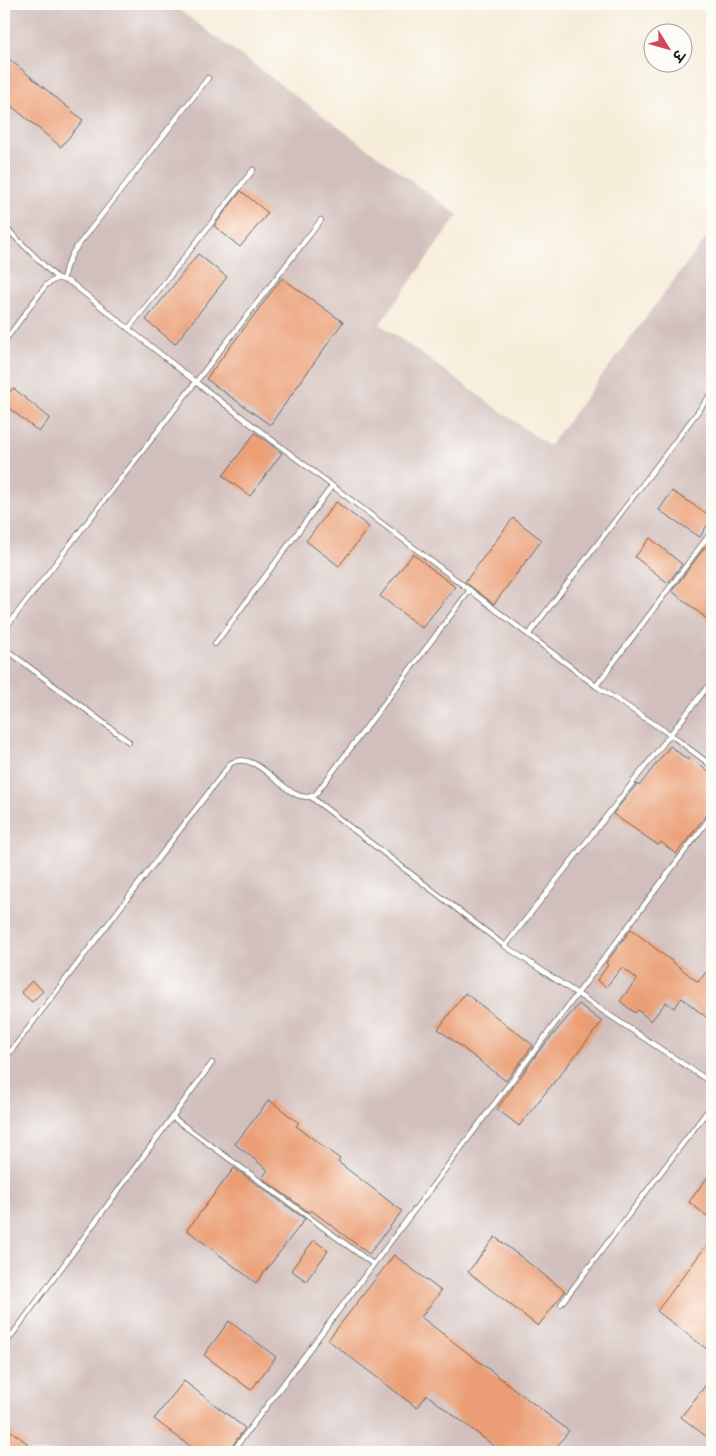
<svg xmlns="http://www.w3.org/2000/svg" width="716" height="1456" font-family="'Patrick Hand','Playpen Sans Deva',sans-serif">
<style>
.industrial{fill:#d1bfbd}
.building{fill:#eb9e74}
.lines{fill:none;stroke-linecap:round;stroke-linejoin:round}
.lane-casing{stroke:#68655e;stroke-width:6}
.lane{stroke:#fff;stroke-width:4.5}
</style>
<rect width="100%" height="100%" fill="#fdfcf7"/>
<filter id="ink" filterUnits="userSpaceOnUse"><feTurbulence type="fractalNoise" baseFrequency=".02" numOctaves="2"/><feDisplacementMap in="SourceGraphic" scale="10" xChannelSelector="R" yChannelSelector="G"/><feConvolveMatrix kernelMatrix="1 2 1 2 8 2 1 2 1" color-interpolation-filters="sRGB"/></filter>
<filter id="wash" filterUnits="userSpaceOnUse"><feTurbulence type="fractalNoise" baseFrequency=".0096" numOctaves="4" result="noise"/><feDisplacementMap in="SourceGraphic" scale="20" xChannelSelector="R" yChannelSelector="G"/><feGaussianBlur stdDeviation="1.12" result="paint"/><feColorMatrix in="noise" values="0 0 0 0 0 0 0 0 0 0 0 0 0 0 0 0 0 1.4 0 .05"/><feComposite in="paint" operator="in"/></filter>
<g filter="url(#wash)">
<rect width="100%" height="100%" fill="#f6edd9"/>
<polygon class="industrial" points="4,4 171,4 458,215 380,324 549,446 712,230 712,1452 4,1452"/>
<g id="blocks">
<g class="building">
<polygon points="9,59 83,120 61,147 4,100 4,66"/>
<polygon points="241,191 268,213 240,247 214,226"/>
<polygon points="198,254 227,277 175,344 146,320"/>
<polygon points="282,278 343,322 270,425 206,379"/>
<polygon points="13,388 50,418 39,432 4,404 4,399"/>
<polygon points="255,433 282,453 250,496 223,476"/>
<polygon points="672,491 712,517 700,537 659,510"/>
<polygon points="336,502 369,527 339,566 306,541"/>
<polygon points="513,518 542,540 494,604 465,582"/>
<polygon points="650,538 682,564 668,583 635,557"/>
<polygon points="705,547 712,552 712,623 672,591"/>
<polygon points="413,554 455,587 422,628 380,596"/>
<polygon points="670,746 688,760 690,757 712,775 712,808 676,854 661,842 658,845 613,814 637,784 639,786"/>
<polygon points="631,929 698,982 707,971 712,975 712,1022 682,998 674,1008 666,1002 651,1021 638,1010 635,1013 620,1001 637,979 622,967 606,987 597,980 608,965 606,963"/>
<polygon points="32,981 43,991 32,1002 21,992"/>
<polygon points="465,993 533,1045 506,1081 438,1029"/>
<polygon points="579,1004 602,1022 519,1126 497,1109 540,1050"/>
<polygon points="269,1100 299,1123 296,1126 340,1159 338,1162 402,1211 369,1254 311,1210 310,1213 262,1178 268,1170 235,1144"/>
<polygon points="234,1168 305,1219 256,1283 187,1230"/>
<polygon points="712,1171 712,1220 689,1202"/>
<polygon points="495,1237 565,1291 538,1326 468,1272"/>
<polygon points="712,1238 712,1353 657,1311"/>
<polygon points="314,1240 328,1251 306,1281 291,1270"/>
<polygon points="394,1255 441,1291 421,1317 569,1431 552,1452 502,1452 427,1395 417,1408 328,1340"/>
<polygon points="229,1321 276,1357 251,1390 204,1355"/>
<polygon points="712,1377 712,1441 681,1417"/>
<polygon points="184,1381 245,1428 228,1452 198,1452 154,1419"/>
<polygon points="4,1426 27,1443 20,1452 13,1452 4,1445"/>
</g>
</g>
</g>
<g filter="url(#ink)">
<use href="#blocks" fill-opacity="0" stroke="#68655e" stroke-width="1"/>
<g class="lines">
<defs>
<g id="lane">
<polyline points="4,226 57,278"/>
<polyline points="63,279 66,267 73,252 208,78"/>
<polyline points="129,328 253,170"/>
<polyline points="4,342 46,285 57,278 70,282 197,383 596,686 671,735 712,766"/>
<polyline points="4,630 321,220"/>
<polyline points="529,634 712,393"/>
<polyline points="215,644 332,486"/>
<polyline points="4,648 129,742"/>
<polyline points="596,686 712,531"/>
<polyline points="311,797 505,946 712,681"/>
<polyline points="505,946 712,1083"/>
<path d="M4 1060 231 763C261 747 288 809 315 795L470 590"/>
<polyline points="172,1117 373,1264"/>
<polyline points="561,1304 712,1105"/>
<polyline points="4,1346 212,1063"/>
<polyline points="232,1452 712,815"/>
</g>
</defs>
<use href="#lane" class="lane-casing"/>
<use href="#lane" class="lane"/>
</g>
</g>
<rect width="716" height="1456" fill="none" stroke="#fdfcf7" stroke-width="20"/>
<g transform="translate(668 48) rotate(127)"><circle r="24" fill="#fdfcf7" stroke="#a3a29f"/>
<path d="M0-4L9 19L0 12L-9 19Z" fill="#d1495b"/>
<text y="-8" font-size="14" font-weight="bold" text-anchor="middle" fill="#1c1c1c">उ</text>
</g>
</svg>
